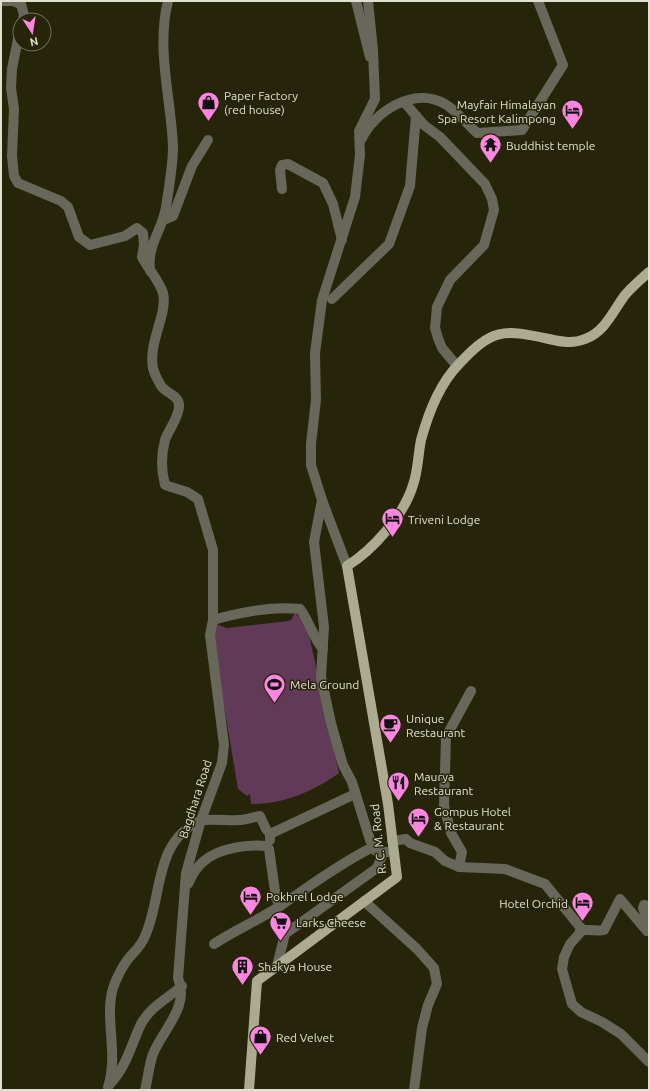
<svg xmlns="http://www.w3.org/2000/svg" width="650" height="1091" font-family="Ubuntu,sans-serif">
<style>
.green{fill:#613a57}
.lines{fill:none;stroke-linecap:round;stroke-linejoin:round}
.minor{stroke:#67675a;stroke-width:10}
.major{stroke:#acab91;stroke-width:10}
.labels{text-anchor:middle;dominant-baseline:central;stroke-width:3;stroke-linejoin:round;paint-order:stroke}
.poi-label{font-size:12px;fill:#e0e0d0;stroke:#262409;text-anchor:start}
.street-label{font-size:12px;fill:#e0e0d0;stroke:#262409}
</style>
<rect width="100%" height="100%" fill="#262409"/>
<path class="green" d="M295 613 307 625 339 773C312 792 284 804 251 804L250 794 247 796 238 789 212 635 216 624 227 628 288 621 291 620Z"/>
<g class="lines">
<g class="minor">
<polyline points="1,1 13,1 21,4 24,15 23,20"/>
<polyline points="356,1 370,57"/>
<path d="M20 29 12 69 11 88 14 109 12 156 14 176 18 183 61 201 68 207 79 237 90 245 125 236 137 228 143 233 144 245 142 257C148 269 159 280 163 293 168 314 148 342 153 368 154 373 159 383 162 387 168 394 180 396 179 407 178 419 169 429 165 440 161 455 161 470 165 485L187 492 198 499 213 550V620L210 635 224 745 222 763 201 820 186 873 178 978C190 1007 163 1029 153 1054 149 1065 148 1078 145 1090"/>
<polyline points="405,103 424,125 440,137 485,184 492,199 494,210 484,245 450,280 437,307 435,328 438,338 442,348 457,366"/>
<path d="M361 140C374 111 415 86 445 104 457 111 467 124 477 133L522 130 563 65 538 1"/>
<polyline points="282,189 280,170 282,165 288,164 323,183 333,204 342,240"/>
<polyline points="163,220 173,216 192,166 208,140"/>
<path d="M150 271C147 243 162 232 166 207 169 187 173 166 173 146 171 98 156 49 168 1"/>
<polyline points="332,299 389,244 410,186 416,116"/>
<polyline points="322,500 314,542 324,627 321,677 331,723 343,765 352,782 370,840 378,852 393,852"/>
<polyline points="347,566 322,500 311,465 311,444 316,400 315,353 322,300 355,197 360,155 359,131 375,99 373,50 368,1"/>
<path d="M213 620C241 612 271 606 300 609 310 622 312 636 323 649"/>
<polyline points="270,840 270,834 355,794"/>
<polyline points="392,841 406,839 410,843 435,852 445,861 459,867 505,869 545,884 581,928 579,934 570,944 564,957 562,969 572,1004 581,1012 602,1022 621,1034 649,1062"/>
<polyline points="459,867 462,852 451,833 444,806 446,737 471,691"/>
<path d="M188 884C192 875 196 867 204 861 219 848 248 844 267 846L269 849 276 898 280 906"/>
<polyline points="364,901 417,949 434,968 437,984 428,1005 422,1028 414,1090"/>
<polyline points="649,906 644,905 643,908 649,927"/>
<path d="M580 931C589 928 596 932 604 930L620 899 647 931 649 930"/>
<path d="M214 944C235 930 259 920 280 906 310 886 339 864 371 848L378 852"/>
<polyline points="277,966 285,934 377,868 383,853"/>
<path d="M110 1084C127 1066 131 1045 141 1024 150 1007 168 998 182 986"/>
<path d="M108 1087C119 1053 104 1020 113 988 116 979 123 965 129 958 135 951 142 945 145 936 163 897 153 842 200 821 207 818 230 821 239 820 246 820 253 817 260 816L266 829 270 834"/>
</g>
<path class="major" d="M249 1090 257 981 397 877 388 804 347 566C373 550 404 515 413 485 418 471 418 455 421 440 428 414 439 385 458 365 492 328 503 329 549 339 562 342 573 344 585 339 605 332 613 311 625 295 632 287 641 279 649 272"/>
</g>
<defs>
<symbol id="shop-pin" viewBox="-11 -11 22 30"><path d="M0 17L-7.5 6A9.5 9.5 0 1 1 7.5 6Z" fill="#fe86e0" stroke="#262409"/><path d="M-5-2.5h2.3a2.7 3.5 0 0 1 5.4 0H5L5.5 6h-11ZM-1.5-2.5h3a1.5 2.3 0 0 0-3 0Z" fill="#111"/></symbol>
<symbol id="hotel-pin" viewBox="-11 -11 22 30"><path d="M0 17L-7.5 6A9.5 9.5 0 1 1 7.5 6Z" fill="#fe86e0" stroke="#262409"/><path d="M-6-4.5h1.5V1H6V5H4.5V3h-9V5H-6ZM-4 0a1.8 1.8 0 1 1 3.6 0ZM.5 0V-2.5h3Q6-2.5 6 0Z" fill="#111"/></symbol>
<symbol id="temple-pin" viewBox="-11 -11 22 30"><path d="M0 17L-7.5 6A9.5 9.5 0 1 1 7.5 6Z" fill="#fe86e0" stroke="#262409"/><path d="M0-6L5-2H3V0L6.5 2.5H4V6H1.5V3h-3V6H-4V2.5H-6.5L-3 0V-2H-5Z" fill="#111"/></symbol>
<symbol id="stadium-pin" viewBox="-11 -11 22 30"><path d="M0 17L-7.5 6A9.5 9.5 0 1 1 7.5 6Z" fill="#fe86e0" stroke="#262409"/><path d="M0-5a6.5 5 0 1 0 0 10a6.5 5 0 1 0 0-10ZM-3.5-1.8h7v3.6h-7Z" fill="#111"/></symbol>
<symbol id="cafe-pin" viewBox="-11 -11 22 30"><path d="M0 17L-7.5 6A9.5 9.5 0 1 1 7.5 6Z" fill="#fe86e0" stroke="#262409"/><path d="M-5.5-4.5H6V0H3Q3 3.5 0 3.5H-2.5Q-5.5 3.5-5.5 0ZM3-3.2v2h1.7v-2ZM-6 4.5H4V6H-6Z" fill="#111"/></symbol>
<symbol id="restaurant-pin" viewBox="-11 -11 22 30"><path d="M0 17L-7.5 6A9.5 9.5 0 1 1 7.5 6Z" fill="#fe86e0" stroke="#262409"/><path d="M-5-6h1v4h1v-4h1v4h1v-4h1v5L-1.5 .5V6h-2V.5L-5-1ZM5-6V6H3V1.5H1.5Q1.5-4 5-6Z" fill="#111"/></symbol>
<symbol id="supermarket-pin" viewBox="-11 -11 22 30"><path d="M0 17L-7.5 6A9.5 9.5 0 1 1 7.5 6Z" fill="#fe86e0" stroke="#262409"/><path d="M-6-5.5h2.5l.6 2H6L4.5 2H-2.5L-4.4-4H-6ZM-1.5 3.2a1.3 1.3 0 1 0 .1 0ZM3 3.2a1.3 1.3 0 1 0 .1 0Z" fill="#111"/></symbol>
<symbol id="building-pin" viewBox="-11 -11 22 30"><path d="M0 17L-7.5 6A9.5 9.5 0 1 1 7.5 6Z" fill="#fe86e0" stroke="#262409"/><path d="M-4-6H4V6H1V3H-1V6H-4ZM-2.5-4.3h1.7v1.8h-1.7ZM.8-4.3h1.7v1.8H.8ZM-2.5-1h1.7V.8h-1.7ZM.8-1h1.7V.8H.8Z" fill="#111"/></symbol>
</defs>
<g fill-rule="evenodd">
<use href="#shop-pin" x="196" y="90" width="25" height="34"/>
<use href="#hotel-pin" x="560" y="98" width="25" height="34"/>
<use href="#temple-pin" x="478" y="132" width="25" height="34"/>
<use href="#hotel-pin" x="380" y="506" width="25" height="34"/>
<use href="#stadium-pin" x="262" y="672" width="25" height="34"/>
<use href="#cafe-pin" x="378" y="712" width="25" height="34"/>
<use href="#restaurant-pin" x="386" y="770" width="25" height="34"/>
<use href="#hotel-pin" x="406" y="806" width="25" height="34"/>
<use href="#hotel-pin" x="238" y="884" width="25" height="34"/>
<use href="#hotel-pin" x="570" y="890" width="25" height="34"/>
<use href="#supermarket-pin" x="268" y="910" width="25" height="34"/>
<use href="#building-pin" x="230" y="954" width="25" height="34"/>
<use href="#shop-pin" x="248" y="1024" width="25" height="34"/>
</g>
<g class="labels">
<g class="poi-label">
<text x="224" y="95">Paper Factory<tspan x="224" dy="14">(red house)</tspan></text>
<text x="556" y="104" text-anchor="end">Mayfair Himalayan<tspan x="556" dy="14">Spa Resort Kalimpong</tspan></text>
<text x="506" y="145">Buddhist temple</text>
<text x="408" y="519">Triveni Lodge</text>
<text x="290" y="684">Mela Ground</text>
<text x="406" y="718">Unique<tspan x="406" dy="14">Restaurant</tspan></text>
<text x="414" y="776">Maurya<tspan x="414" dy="14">Restaurant</tspan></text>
<text x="434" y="811">Gompus Hotel<tspan x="434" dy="14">&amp; Restaurant</tspan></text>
<text x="266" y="896">Pokhrel Lodge</text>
<text x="568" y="903" text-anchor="end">Hotel Orchid</text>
<text x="296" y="922">Larks Cheese</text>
<text x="258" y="966">Shakya House</text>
<text x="276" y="1037">Red Velvet</text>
</g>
<g class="street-label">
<text transform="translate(195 799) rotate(-72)">Bagdhara Road</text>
<text transform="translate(378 839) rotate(-96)">R. C. M. Road</text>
</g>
</g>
<rect width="650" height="1091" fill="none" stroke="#e0e0d0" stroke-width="4"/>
<g transform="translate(32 32) rotate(168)"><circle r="19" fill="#262409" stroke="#706f59"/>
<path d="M0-3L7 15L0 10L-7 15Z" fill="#fe86e0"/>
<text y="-6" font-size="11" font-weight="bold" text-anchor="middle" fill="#e0e0d0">N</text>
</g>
</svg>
